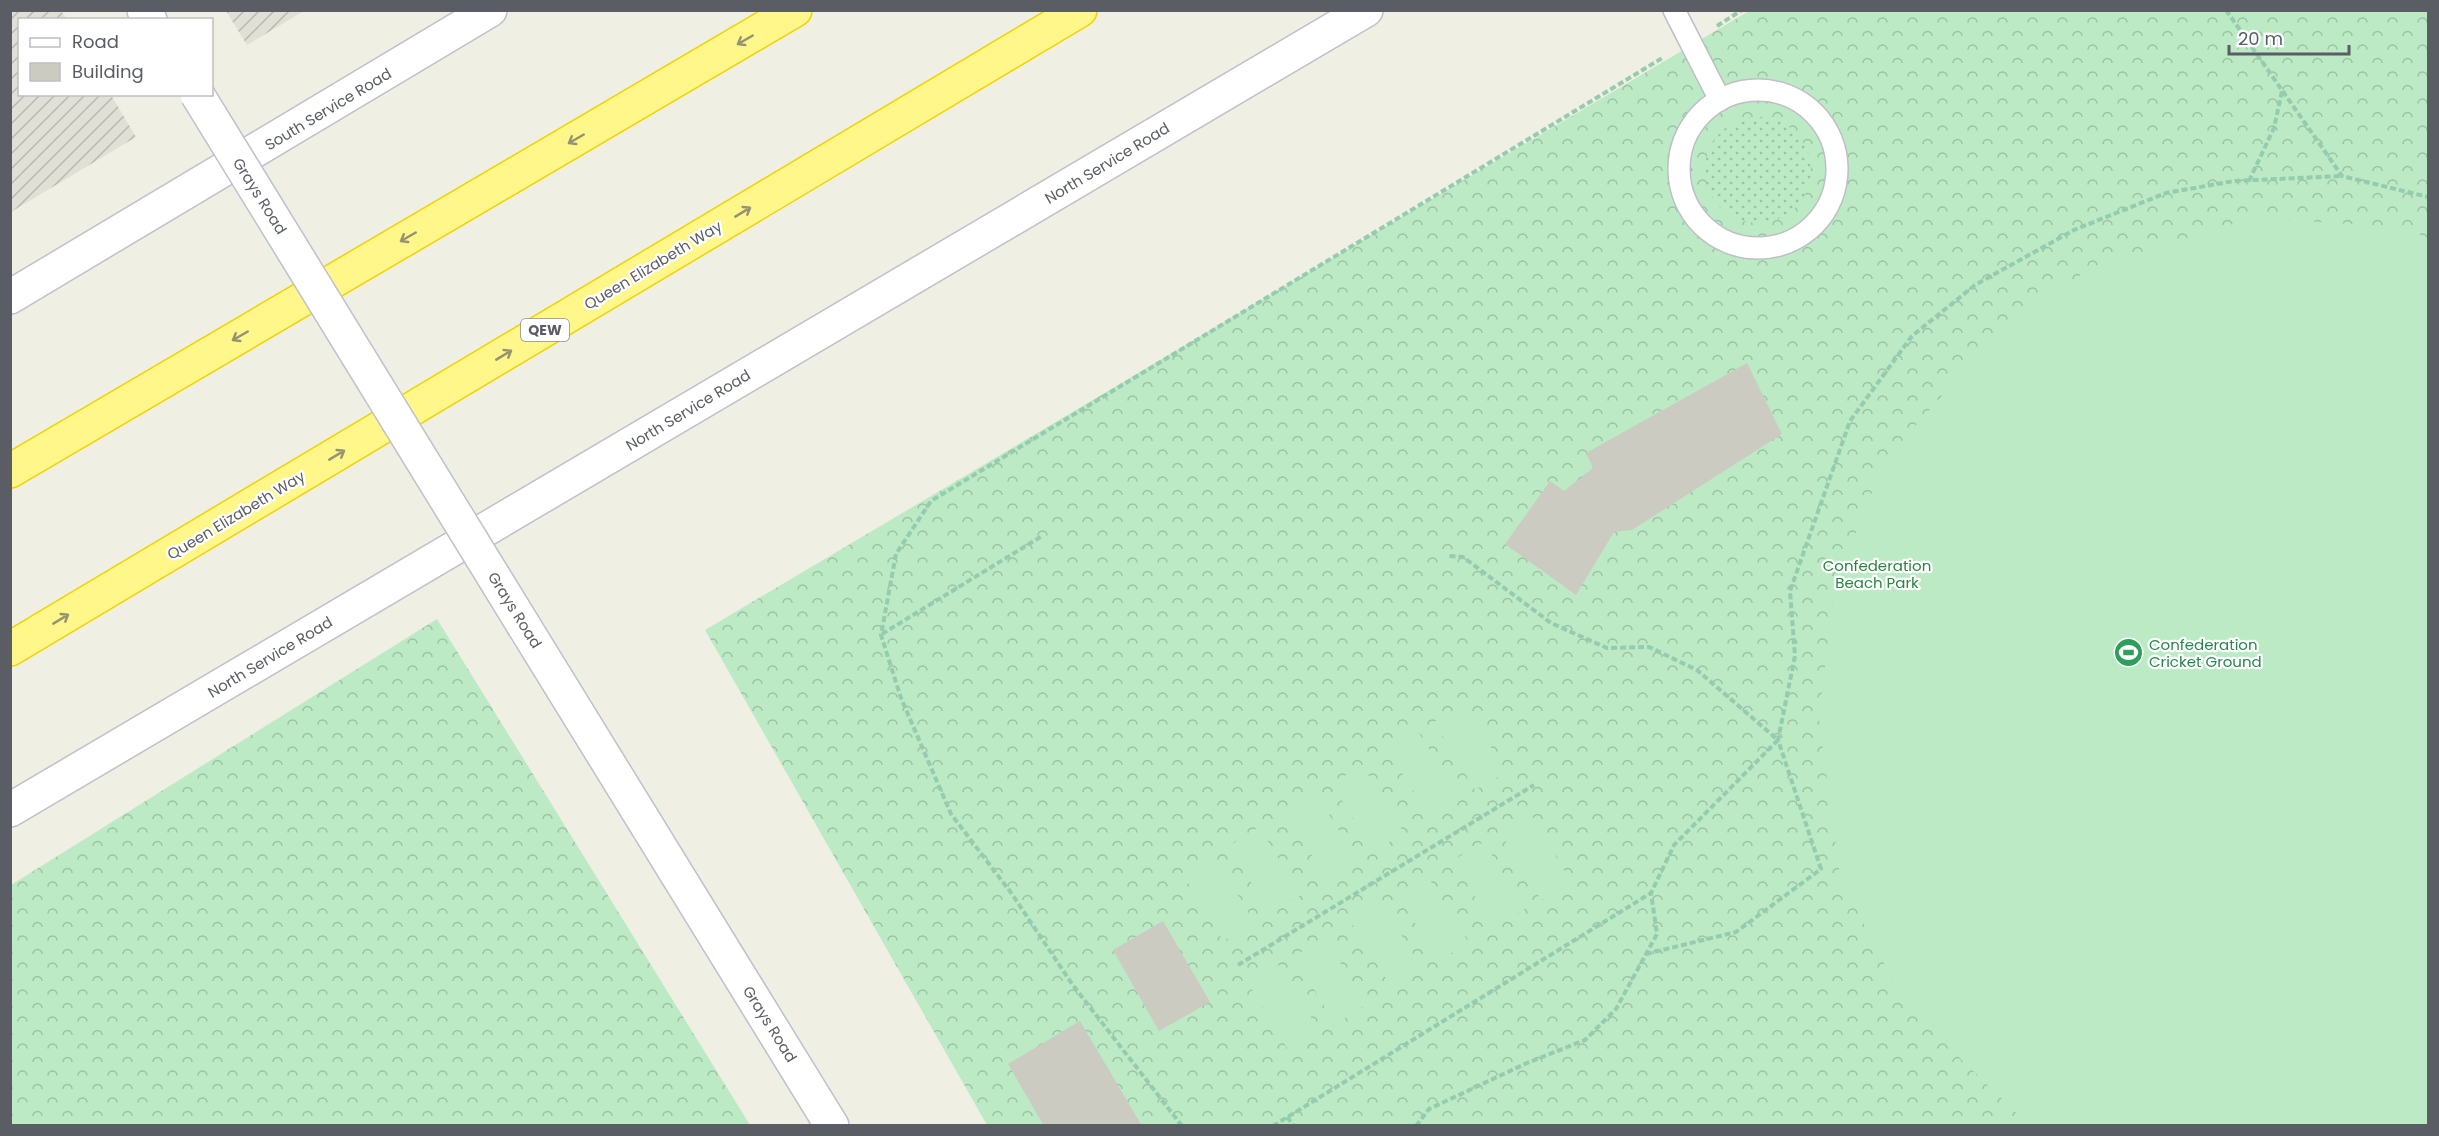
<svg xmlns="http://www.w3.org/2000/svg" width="2439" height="1136" font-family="Poppins,sans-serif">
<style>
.industrial{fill:url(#industrial-furrows)}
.forest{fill:url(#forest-crowns)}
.garden{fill:url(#garden-dots)}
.pitch{fill:#bceac5}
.building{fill:#cccbc2}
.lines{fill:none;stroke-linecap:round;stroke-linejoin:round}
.lane-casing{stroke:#bdbfc5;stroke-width:24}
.secondary-casing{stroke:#bfc1ca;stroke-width:36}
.highway-casing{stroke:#f2d300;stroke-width:36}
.path{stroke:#95cbae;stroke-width:4;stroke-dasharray:6 3;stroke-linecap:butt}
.lane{stroke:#fff;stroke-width:21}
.secondary{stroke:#fff;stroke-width:33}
.highway{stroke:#fff78a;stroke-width:33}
.secondary-bridge-casing{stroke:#bfc1ca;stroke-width:36;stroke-linecap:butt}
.secondary-bridge{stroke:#fff;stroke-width:33}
.oneway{stroke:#949372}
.labels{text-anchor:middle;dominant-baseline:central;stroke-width:4.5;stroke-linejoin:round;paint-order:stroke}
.shield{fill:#fff;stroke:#8c8e93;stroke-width:1.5}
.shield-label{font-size:14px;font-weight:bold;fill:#5b5d65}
.street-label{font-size:15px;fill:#5b5d65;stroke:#fff}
.park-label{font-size:15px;fill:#2b8440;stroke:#fff}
.leisure-label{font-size:15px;fill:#27864d;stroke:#fff;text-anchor:start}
</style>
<defs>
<pattern id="industrial-furrows" width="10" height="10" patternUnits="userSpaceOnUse" patternTransform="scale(1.5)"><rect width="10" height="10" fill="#e0e0d7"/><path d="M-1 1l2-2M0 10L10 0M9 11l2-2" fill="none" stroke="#b9b9b2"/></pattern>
<pattern id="forest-crowns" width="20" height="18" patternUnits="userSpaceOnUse" patternTransform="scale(1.5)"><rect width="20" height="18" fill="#bceac5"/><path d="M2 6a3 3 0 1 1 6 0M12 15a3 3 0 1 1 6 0" fill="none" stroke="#9cc1a4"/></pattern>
<pattern id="garden-dots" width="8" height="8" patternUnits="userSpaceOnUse" patternTransform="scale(1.5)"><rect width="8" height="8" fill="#bceac5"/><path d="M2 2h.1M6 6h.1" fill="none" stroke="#9cc1a4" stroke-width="1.8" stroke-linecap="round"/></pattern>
</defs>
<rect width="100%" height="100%" fill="#efefe3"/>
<g class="industrial">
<polygon points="10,11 61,11 67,19 20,20 20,94 111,95 136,137 11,212"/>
<polygon points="226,11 304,11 247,45"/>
</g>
<g class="forest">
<polygon points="1749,11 2428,11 2428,1125 987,1125 705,630"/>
<polygon points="437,619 750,1125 11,1125 11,885"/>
</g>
<circle class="garden" cx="1758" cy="170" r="53"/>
<g class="pitch">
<polygon points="2253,218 2403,227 2428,238 2428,1125 2029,1125 1905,1005 1840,877 1819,719 1834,587 1885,460 2009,320 2095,266"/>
<polygon points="1465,704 1506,772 1475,790 1434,722"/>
<polygon points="1418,731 1460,799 1429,817 1388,750"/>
<polygon points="1362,765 1404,833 1373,852 1332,784"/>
<polygon points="1316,793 1357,860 1326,879 1285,811"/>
<polygon points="1531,814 1571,882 1541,900 1500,832"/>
<polygon points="1259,827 1301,895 1270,913 1229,846"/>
<polygon points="1484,842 1525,909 1494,928 1453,860"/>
<polygon points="1213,854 1254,922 1223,941 1182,873"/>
<polygon points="1427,875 1469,943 1438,961 1397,894"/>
<polygon points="1381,902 1423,970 1392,988 1350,921"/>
<polygon points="1325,938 1366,1005 1335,1024 1294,956"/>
<polygon points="1279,965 1320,1032 1289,1051 1248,983"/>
</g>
<g class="building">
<polygon points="1747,363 1782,434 1632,530 1614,532 1576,595 1505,544 1550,481 1564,491 1593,468 1586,453"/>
<polygon points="1163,921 1210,1002 1159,1031 1113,950"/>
<polygon points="1080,1021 1142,1126 1044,1126 1008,1064"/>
</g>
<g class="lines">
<defs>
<g id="lane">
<polyline points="1674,10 1720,100"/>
<circle cx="1758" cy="169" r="79"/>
</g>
<g id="secondary">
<polyline points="144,10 150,20"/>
<polyline points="10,297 490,10"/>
<polyline points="524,626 832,1126"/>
<polyline points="10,810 1366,10"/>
</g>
<g id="highway">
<polyline points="10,471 795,10"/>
<polyline points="10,649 1080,10"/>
</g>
</defs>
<use href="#lane" class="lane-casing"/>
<use href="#secondary" class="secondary-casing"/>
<use href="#highway" class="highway-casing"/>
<g class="path">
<polyline points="2226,10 2342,176 2428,197"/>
<polyline points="1717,26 1742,10"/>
<polyline points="2249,181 2274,128 2282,91"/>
<polyline points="882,634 1042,536"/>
<polyline points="1646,954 1736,932 1821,869 1778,740 1795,656 1790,591 1850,421 1912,336 1975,285 2074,230 2166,193 2234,181 2342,176"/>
<polyline points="1238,965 1534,785"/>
<polyline points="1287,1117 1294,1126"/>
<polyline points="1182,1126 1072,984 1012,894 951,814 901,698 881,635 896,554 931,501 1664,57"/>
<polyline points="1273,1126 1651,893"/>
<polyline points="1416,1126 1429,1109 1527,1063 1585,1040 1616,1009 1657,934 1651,893 1674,845 1778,740 1697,670 1649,647 1607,648 1551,623 1463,557 1449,556"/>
</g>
<use href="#lane" class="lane"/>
<use href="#secondary" class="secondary"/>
<use href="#highway" class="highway"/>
<defs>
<polyline id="secondary-bridge" points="197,94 524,626"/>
</defs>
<use href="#secondary-bridge" class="secondary-bridge-casing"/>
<use href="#secondary-bridge" class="secondary-bridge"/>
</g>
<defs><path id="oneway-shaft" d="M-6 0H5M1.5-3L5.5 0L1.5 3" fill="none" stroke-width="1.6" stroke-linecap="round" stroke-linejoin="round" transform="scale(1.5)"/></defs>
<g class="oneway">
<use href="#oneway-shaft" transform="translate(745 40) rotate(150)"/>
<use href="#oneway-shaft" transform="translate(576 139) rotate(150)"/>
<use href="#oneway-shaft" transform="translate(743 212) rotate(-31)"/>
<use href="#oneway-shaft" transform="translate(408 237) rotate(150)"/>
<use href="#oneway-shaft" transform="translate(240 336) rotate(150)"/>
<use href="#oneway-shaft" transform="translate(504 355) rotate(-31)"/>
<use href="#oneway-shaft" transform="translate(337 455) rotate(-31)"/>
<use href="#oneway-shaft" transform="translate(61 619) rotate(-31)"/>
</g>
<defs>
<symbol id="stadium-disc" viewBox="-11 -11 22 22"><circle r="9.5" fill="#2e9e5b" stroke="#fff"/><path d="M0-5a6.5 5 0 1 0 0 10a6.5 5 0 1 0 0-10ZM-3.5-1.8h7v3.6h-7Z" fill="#fff"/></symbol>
</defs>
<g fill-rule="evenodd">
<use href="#stadium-disc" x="2112" y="636" width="33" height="33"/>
</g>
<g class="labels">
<rect class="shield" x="521" y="319" width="48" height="22" rx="4.5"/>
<g class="shield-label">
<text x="545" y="330">QEW</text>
</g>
<g class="street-label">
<text transform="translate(328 109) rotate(-31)">South Service Road</text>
<text transform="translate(1107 163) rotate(-31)">North Service Road</text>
<text transform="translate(260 196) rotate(58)">Grays Road</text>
<text transform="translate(653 265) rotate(-31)">Queen Elizabeth Way</text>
<text transform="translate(688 410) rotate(-31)">North Service Road</text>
<text transform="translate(236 515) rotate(-31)">Queen Elizabeth Way</text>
<text transform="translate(515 610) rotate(58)">Grays Road</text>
<text transform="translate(270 657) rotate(-31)">North Service Road</text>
<text transform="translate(770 1024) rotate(58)">Grays Road</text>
</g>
<g class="park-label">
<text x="1877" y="565">Confederation<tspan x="1877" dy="17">Beach Park</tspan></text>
</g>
<g class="leisure-label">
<text x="2149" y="644">Confederation<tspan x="2149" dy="17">Cricket Ground</tspan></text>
</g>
</g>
<rect width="2439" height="1136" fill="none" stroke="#5b5d65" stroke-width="24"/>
<rect x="18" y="18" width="195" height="78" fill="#ffffff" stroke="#bdbec1" stroke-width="1.5"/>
<rect x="30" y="38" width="30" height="9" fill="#ffffff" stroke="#bdbec1" stroke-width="1.5"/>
<text x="72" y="48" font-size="18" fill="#5b5d65">Road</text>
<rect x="30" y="63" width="30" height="18" fill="#cccbc2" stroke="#bdbec1" stroke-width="1.5"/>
<text x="72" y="78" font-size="18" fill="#5b5d65">Building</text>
<path d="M2229 45v9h120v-9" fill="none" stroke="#5b5d65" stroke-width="3"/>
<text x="2238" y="45" font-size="18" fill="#5b5d65" stroke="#ffffff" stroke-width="4.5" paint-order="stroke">20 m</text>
</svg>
